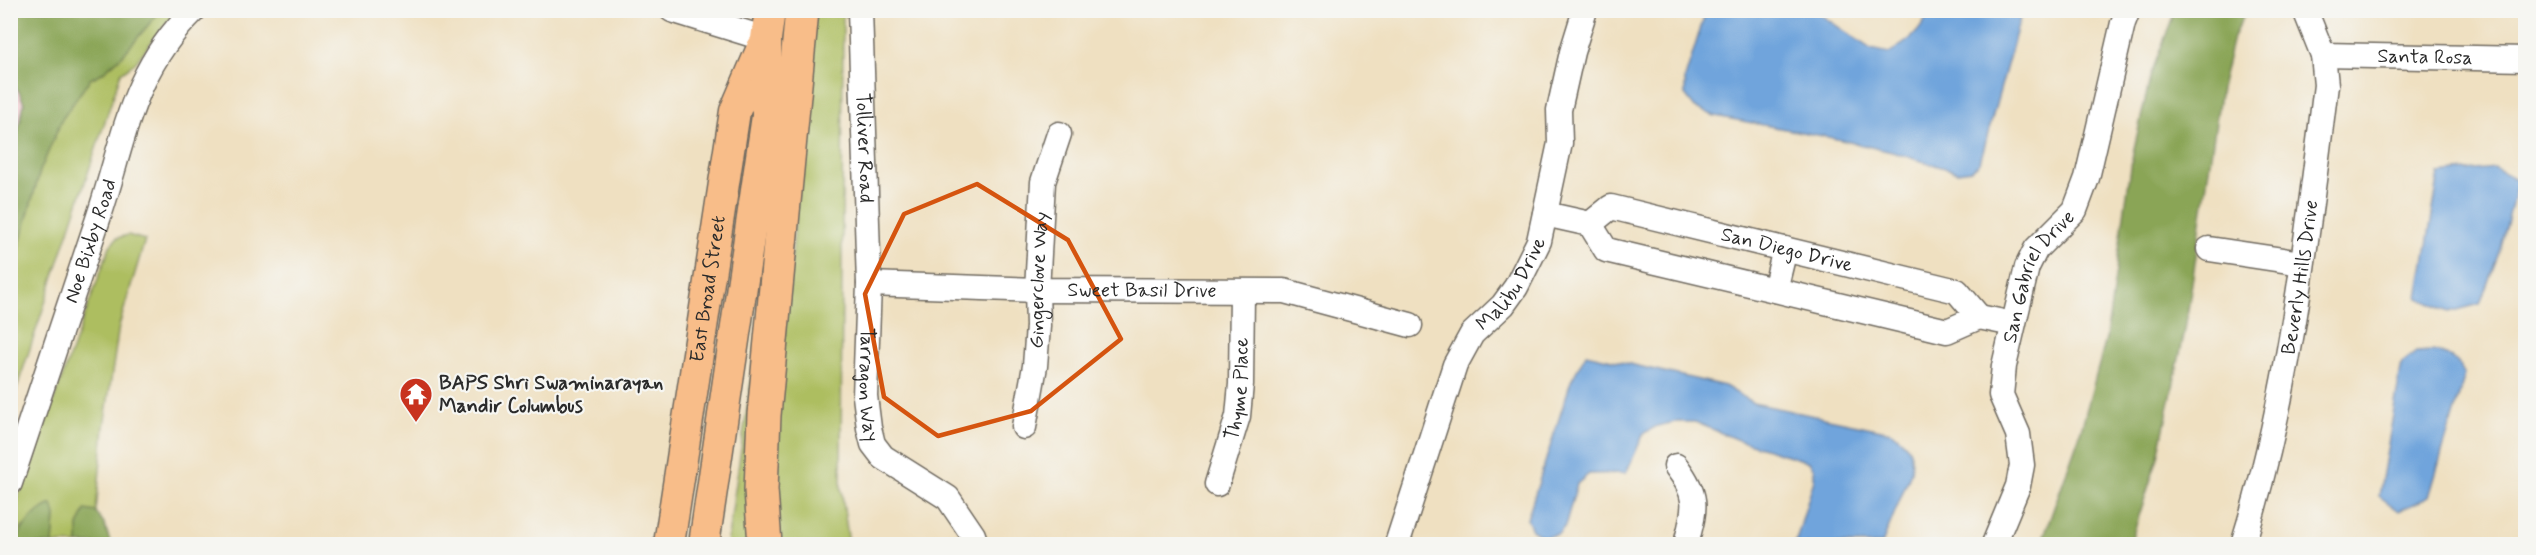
<svg xmlns="http://www.w3.org/2000/svg" width="2536" height="555" font-family="Mynerve,sans-serif">
<style>
.built{fill:#f6cfd6}
.green{fill:#adbe61;stroke:#6c7446;stroke-width:1.5}
.forest{fill:#8aa557;stroke:#5a6841;stroke-width:1.5}
.water{fill:#6fa4dc;stroke:#4d6884;stroke-width:1.5}
.lines{fill:none;stroke-linecap:round;stroke-linejoin:round}
.minor-casing{stroke:#706a60;stroke-width:27}
.major-casing{stroke:#706a60;stroke-width:33}
.highway-casing{stroke:#706a60;stroke-width:36}
.minor{stroke:#fff;stroke-width:24}
.major{stroke:#f8bd89;stroke-width:30}
.highway{stroke:#f8bd89;stroke-width:33}
.marked{fill:none;stroke:#d5540f;stroke-width:4.5;stroke-linejoin:round}
.labels{text-anchor:middle;dominant-baseline:central;stroke-width:4.5;stroke-linejoin:round;paint-order:stroke}
.street-label{font-size:20px;fill:#2b2b2b;stroke:#f6f6f2}
.poi-label{font-size:20px;font-weight:bold;fill:#2b2b2b;stroke:#f6f6f2;text-anchor:start}
</style>
<rect width="100%" height="100%" fill="#f6f6f2"/>
<filter id="ink" filterUnits="userSpaceOnUse"><feTurbulence type="fractalNoise" baseFrequency=".0167" numOctaves="2"/><feDisplacementMap in="SourceGraphic" scale="12" xChannelSelector="R" yChannelSelector="G"/><feConvolveMatrix kernelMatrix="1 2 1 2 8 2 1 2 1" color-interpolation-filters="sRGB"/></filter>
<filter id="wash" filterUnits="userSpaceOnUse"><feTurbulence type="fractalNoise" baseFrequency=".008" numOctaves="4" result="noise"/><feDisplacementMap in="SourceGraphic" scale="24" xChannelSelector="R" yChannelSelector="G"/><feGaussianBlur stdDeviation="1.35" result="paint"/><feColorMatrix in="noise" values="0 0 0 0 0 0 0 0 0 0 0 0 0 0 0 0 0 1.4 0 .05"/><feComposite in="paint" operator="in"/></filter>
<g filter="url(#wash)">
<rect width="100%" height="100%" fill="#efe0c1"/>
<polygon class="built" points="11,84 18,90 24,103 11,163"/>
<g class="green">
<polygon points="160,11 176,11 135,63 121,73 11,406 11,275 40,171 62,119 90,79 102,73 122,56"/>
<polygon points="815,11 843,11 841,487 849,544 779,544 772,467"/>
<polygon points="128,235 145,240 119,326 104,427 96,512 85,511 78,526 78,544 53,544 55,516 22,527 15,544 11,544 10,520 110,246 117,238"/>
<polygon points="757,341 756,544 727,544"/>
</g>
<g class="forest">
<polygon points="11,10 160,11 122,56 102,73 90,79 62,119 40,171 11,275 11,163 24,103 18,90 11,84"/>
<polygon points="2175,11 2246,11 2233,37 2221,88 2185,330 2158,457 2130,544 2041,544 2079,437 2106,339 2133,153 2151,74"/>
<path d="M52 504 55 515 53 544H15C23 525 33 512 52 504Z"/>
<polygon points="85,510 96,512 104,523 111,544 78,544 78,526"/>
</g>
<g class="water">
<path d="M1706 11H1815L1871 49 1889 53C1909 41 1920 33 1930 11H2022L1980 162 1971 170 1958 172 1892 152 1828 137 1715 116 1695 108 1685 95V78Z"/>
<polygon points="2495,168 2518,180 2502,244 2480,304 2449,312 2418,298 2439,174"/>
<path d="M2432 351C2449 354 2457 359 2465 375L2429 497 2399 511 2379 496 2402 363 2416 352Z"/>
<path d="M1586 354 1725 386 1753 403 1891 432C1908 443 1914 451 1911 472L1882 544H1795L1814 480V469L1809 462 1738 440 1695 422H1675L1657 426 1644 433 1626 473 1589 474 1577 484 1565 526 1558 534 1543 537 1532 530 1527 519 1571 381Z"/>
</g>
</g>
<g filter="url(#ink)">
<g class="lines">
<defs>
<g id="minor">
<polyline points="672,10 766,39"/>
<path id="s1" d="M860 10 869 284 865 396 869 428 873 444 883 457 948 498 973 535 976 544"/>
<path id="s2" d="M2323 55 2526 59"/>
<polyline points="1545,214 1590,224 1606,250 1947,331 1979,317 2013,324"/>
<path id="s3" d="M1590 224 1611 207 1957 291 1979 317"/>
<polyline points="2209,249 2302,263"/>
<path id="s4" d="M869 284 1037 290 1284 291 1410 325"/>
<polyline points="1775,290 1785,249"/>
<path id="s5" d="M1024 427 1035 366 1038 326 1037 290 1043 182 1059 134"/>
<path d="M1676 466C1700 497 1695 509 1686 544"/>
<path id="s6" d="M10 483C40 395 69 307 98 219 125 139 130 73 194 10"/>
<path id="s7" d="M1217 484 1238 416 1241 384 1242 292"/>
<path id="s8" d="M1397 544 1455 365 1472 334 1503 305 1516 287 1539 241 1560 143 1559 110 1572 52 1585 10"/>
<path id="s9" d="M1994 544 2018 486 2022 465 2018 434 2001 395 2004 366 2027 267 2036 249 2075 210 2087 178 2123 23 2128 10"/>
<path id="s10" d="M2243 544C2289 396 2307 239 2326 85L2323 55 2305 10"/>
</g>
<g id="major">
<path id="s11" d="M669 544 735 111 762 48"/>
<polyline points="704,544 767,116 766,39 770,10"/>
</g>
<polyline id="highway" points="765,544 761,490 764,415 802,10"/>
</defs>
<use href="#minor" class="minor-casing"/>
<use href="#major" class="major-casing"/>
<use href="#highway" class="highway-casing"/>
<use href="#minor" class="minor"/>
<use href="#major" class="major"/>
<use href="#highway" class="highway"/>
</g>
</g>
<path class="marked" d="M977 184 1068 240 1121 339 1031 411 938 436 884 397 865 294 904 214Z"/>
<defs>
<symbol id="temple-pin" viewBox="-11 -11 22 30"><path d="M0 17L-7.5 6A9.5 9.5 0 1 1 7.5 6Z" fill="#c8321e" stroke="#f6f6f2"/><path d="M0-6L5-2H3V0L6.5 2.5H4V6H1.5V3h-3V6H-4V2.5H-6.5L-3 0V-2H-5Z" fill="#fff"/></symbol>
</defs>
<g fill-rule="evenodd">
<use href="#temple-pin" x="397" y="375" width="38" height="52"/>
</g>
<g class="labels">
<g class="street-label">
<text stroke="none"><textPath href="#s2" startOffset="102">Santa Rosa</textPath></text>
<text stroke="none"><textPath href="#s1" startOffset="138">Tolliver Road</textPath></text>
<text stroke="none"><textPath href="#s6" startOffset="255">Noe Bixby Road</textPath></text>
<text stroke="none"><textPath href="#s3" startOffset="208">San Diego Drive</textPath></text>
<text stroke="none"><textPath href="#s10" startOffset="273">Beverly Hills Drive</textPath></text>
<text stroke="none"><textPath href="#s9" startOffset="285">San Gabriel Drive</textPath></text>
<text stroke="none"><textPath href="#s5" startOffset="148">Gingerclove Way</textPath></text>
<text stroke="none"><textPath href="#s8" startOffset="288">Malibu Drive</textPath></text>
<text stroke="none"><textPath href="#s11" startOffset="258">East Broad Street</textPath></text>
<text stroke="none"><textPath href="#s4" startOffset="273">Sweet Basil Drive</textPath></text>
<text stroke="none"><textPath href="#s1" startOffset="375">Tarragon Way</textPath></text>
<text stroke="none"><textPath href="#s7" startOffset="98">Thyme Place</textPath></text>
</g>
<g class="poi-label">
<text x="439" y="383">BAPS Shri Swaminarayan<tspan x="439" dy="23">Mandir Columbus</tspan></text>
</g>
</g>
<rect width="2536" height="555" fill="none" stroke="#f6f6f2" stroke-width="36"/>
</svg>
